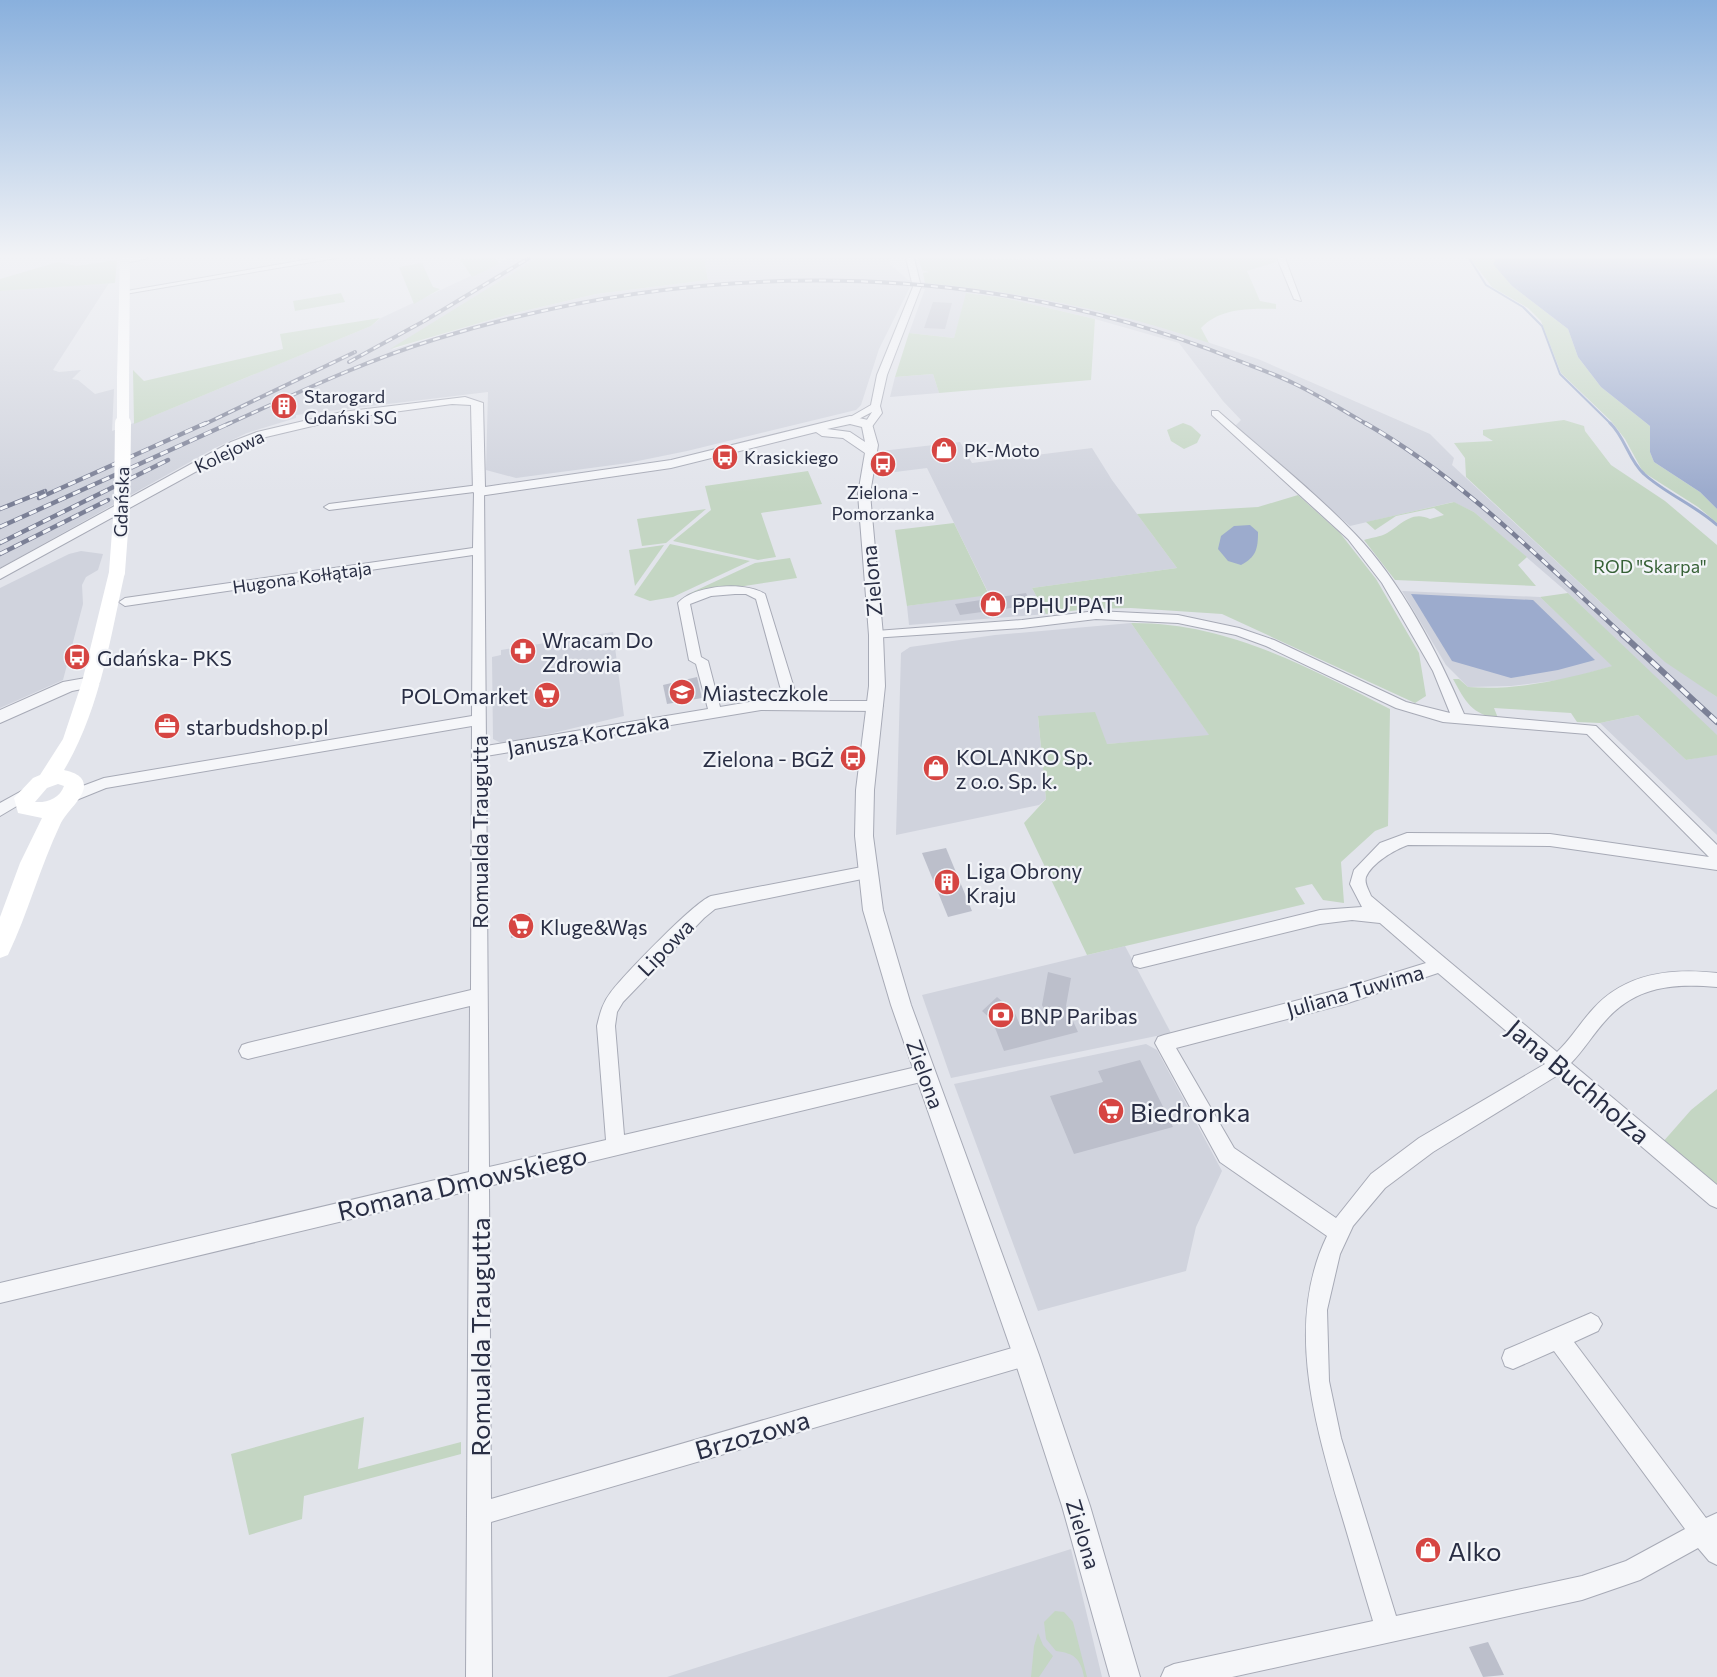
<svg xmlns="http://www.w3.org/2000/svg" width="1717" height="1677" font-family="Commissioner,sans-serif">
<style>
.built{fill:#d0d3dd}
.green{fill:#c4d6c3}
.water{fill:#9cabcd}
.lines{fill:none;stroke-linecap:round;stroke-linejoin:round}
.stream-far1{stroke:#9cabcd;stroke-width:2}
.stream{stroke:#9cabcd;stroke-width:3}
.building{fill:#bcbfcb}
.minor-casing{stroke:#a7aab6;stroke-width:2}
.tertiary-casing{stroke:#a7aab6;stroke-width:2}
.minor{fill:#f5f6f9;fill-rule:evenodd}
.tertiary{fill:#f5f6f9;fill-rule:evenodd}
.secondary{fill:#fff;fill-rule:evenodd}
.rail-far2-casing{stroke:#7b8096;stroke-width:4}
.rail-far1-casing{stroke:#7b8096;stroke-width:4.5}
.rail-casing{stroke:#7b8096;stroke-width:6}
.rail-far2{stroke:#f2f4f8;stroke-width:2;stroke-dasharray:7;stroke-linecap:butt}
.rail-far1{stroke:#f2f4f8;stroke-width:3;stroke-dasharray:8;stroke-linecap:butt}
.rail{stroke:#f2f4f8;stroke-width:4;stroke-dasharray:10;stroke-linecap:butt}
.secondary-bridge-far1{stroke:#fff;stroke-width:12}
.secondary-bridge{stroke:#fff;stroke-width:16}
.labels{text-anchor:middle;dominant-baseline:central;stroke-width:4.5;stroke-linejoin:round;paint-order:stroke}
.far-poi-label{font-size:18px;fill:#292e44;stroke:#f2f4f8;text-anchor:start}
.far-street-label{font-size:18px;fill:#292e44;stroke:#f2f4f8}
.far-park-label{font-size:18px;fill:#366136;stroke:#f2f4f8}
.street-label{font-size:21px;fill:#292e44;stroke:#f2f4f8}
.poi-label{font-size:21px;fill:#292e44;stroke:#f2f4f8;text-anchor:start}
.near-street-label{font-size:26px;fill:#292e44;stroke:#f2f4f8}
.near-poi-label{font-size:26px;fill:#292e44;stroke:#f2f4f8;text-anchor:start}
</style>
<rect width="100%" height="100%" fill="#e2e4eb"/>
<g class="built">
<polygon points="509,258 537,258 391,350 507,315 596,294 708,280 704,258 889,258 890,264 908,280 1014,293 1080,305 1147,322 1258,359 1430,434 1454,458 1452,465 1651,649 1717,697 1717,737 1568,593 1474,512 1453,502 1350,526 1235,426 1241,420 1223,401 1179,343 1095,319 1005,298 967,293 954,338 909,333 925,289 910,287 879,349 861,405 856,410 687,451 628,463 516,478 486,470 488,392 296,415 296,418 247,433 215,448 0,568 0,291 109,283 53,370 59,372 81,370 72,379 78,380 95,394 114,389 112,431 153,416 371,326 381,318"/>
<polygon points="933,374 939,393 890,397 895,377"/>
<polygon points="960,442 972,463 1092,448 1112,480 1177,568 1032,588 1046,614 909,625 907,606 989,594 927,468 879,474 881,451"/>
<polygon points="81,551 103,554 98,570 86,577 82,585 83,604 63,680 0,708 0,588 69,554"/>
<polygon points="1402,591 1540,597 1613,666 1567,679 1511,686 1468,687 1446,665"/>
<polygon points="1131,623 1210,736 1107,744 1038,717 1046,799 1039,805 896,835 901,653 910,647 995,635"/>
<polygon points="613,632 624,716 549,734 501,743 493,739 492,657 501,655 501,650"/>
<polygon points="1638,715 1686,760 1717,754 1717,835 1600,723"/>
<polygon points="1125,946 1171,1033 951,1078 922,995"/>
<polygon points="1146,1044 1157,1050 1222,1171 1196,1227 1186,1271 1038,1311 954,1084"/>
<polygon points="1071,1549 1102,1677 667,1677 945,1589"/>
</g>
<g class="green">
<polygon points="496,258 499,264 472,277 460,259"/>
<polygon points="537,258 704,258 708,280 596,294 507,315 390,349"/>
<path d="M918 258 1162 261 1169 258H1275L1276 262 1247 271 1260 301 1276 304V309C1251 308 1219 308 1201 328L1209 343C1115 311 1023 292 925 283L923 273 929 272 922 270Z"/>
<polygon points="1470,258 1497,258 1494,264 1512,286 1568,329 1578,357 1601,387 1650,426 1650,452 1654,462 1700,492 1717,509 1717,523 1698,507 1643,472 1625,439 1611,421 1561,373 1541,321 1528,308 1492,287"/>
<polygon points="117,260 115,283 0,291 0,279 58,262 77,266"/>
<polygon points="422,263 433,287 440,289 414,304 399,267"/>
<polygon points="341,293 345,302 295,311 293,301"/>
<polygon points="966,293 1005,298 1095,319 1091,380 939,393 933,374 895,377 909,333 954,338"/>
<polygon points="380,318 371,326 134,424 133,370 144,381 283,349 280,334"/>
<polygon points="1564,420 1584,426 1585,431 1611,465 1665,501 1717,545 1717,697 1665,662 1466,477 1465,458 1454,443 1493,441 1483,435 1483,430"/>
<polygon points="1183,423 1191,426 1201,435 1197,443 1184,449 1171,441 1167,430"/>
<polygon points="808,471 822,504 761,513 776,557 758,560 673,541 711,510 705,486"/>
<polygon points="1298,495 1340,533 1376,579 1419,653 1426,696 1415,703 1222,614 1131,608 1088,609 1046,614 1032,588 1177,568 1137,514 1258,507"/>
<path d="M1454 502 1474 512 1527 557 1518 565 1536 586 1395 580 1364 540C1370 538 1378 537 1383 535 1399 528 1410 509 1430 519L1444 515 1434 508 1396 516 1375 530 1366 522Z"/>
<polygon points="706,509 666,543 642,546 637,519"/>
<polygon points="954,523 989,595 907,606 895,530"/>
<polygon points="670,544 750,561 673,597 650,601 634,595"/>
<polygon points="664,545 635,586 629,550"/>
<polygon points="790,558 797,578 686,595 755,563"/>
<path d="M1568 593 1717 735V755L1686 760 1638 715 1600 723 1577 722 1571 713 1494 708 1498 718C1472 715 1465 701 1453 679H1459L1468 687C1517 691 1566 679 1612 666L1540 597Z"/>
<path d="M1131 623C1226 622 1308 667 1390 709L1388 826 1375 831 1341 862 1344 903 1323 900 1312 884 1295 888 1305 904 1087 955 1024 823 1046 799 1038 716 1095 712 1107 744 1209 735Z"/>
<polygon points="1717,1089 1717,1189 1662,1143 1691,1110"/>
<polygon points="364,1417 358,1469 461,1442 461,1454 304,1496 302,1519 249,1535 231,1454"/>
<path d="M1055 1611 1064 1612 1073 1622 1087 1677H1084C1081 1659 1074 1653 1056 1651L1046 1639 1044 1622Z"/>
<polygon points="1038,1633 1043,1645 1053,1656 1039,1677 1031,1677 1034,1646"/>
</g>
<g class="water">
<polygon points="1497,258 1717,258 1717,509 1700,492 1654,462 1650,452 1650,426 1601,387 1578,357 1568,329 1512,286 1493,264"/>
<path d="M1250 525 1258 532C1258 549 1256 557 1241 565L1228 561 1218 549 1221 536 1234 526Z"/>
<polygon points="1411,594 1533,600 1595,660 1558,670 1511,678 1452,661"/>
</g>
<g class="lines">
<polyline class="stream-far1" points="1469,258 1486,285 1523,307 1542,326 1560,374 1612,425"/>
<path class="stream" d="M1610 423C1625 437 1629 461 1644 474 1666 494 1695 505 1717 525"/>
</g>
<g class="building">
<polygon points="933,302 952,303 945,329 924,328"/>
<polygon points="948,443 955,456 940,458 933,445"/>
<polygon points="1026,593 1032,605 960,615 955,604"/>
<polygon points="697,677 702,698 667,704 663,685"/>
<polygon points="946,848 972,911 948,917 922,853"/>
<polygon points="530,913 531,934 511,938 510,917"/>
<polygon points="1048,972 1071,978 1066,1006 1078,1032 1004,1051 992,1020 982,1011 997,997 1014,1011 1020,1025 1048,1018 1042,1005"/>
<polygon points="1140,1060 1173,1127 1074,1154 1050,1096 1103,1082 1098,1071"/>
<polygon points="1488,1642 1504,1675 1483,1677 1469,1647"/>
</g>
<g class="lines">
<defs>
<g id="minor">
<polygon points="149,258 125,263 121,261 128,258"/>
<polygon points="316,258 336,258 125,294 121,292"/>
<polygon points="906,258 914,258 921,287 887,375 880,406 882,413 871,428 868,429 863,426 872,412 853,422 845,420 871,405 877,375 913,287"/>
<polygon points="1277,258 1285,258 1301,301 1294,299"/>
<path d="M1212 411H1218C1264 452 1313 490 1355 534 1400 580 1439 655 1464 714L1596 726 1717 845V870L1550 846 1408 845C1394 850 1372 863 1366 877 1364 884 1369 890 1371 896L1557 1052C1571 1039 1580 1023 1593 1009 1625 973 1671 968 1717 973V987C1674 983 1636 986 1606 1020 1593 1034 1584 1050 1571 1063L1717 1185V1208L1710 1205 1558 1075 1433 1152 1385 1188 1353 1226 1340 1254 1327 1310 1329 1381 1341 1438 1396 1616 1582 1576 1626 1561 1685 1529 1554 1351 1513 1369 1505 1366 1502 1358 1505 1350 1591 1313 1598 1317 1602 1324 1598 1331 1574 1342 1706 1518 1717 1513V1565L1709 1561 1698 1548 1640 1580 1582 1600 1232 1677H1161L1165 1668 1174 1664 1373 1621C1361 1582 1350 1542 1338 1503 1313 1417 1286 1321 1327 1236L1220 1162 1155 1043 1158 1037 1164 1035 1345 988 1426 963 1380 923 1352 920 1320 924 1140 968 1134 966 1132 961 1134 956 1320 910 1362 907 1350 884 1354 870 1380 843 1407 833 1550 834 1709 857 1587 734 1443 722 1396 708 1266 646 1236 635 1178 623 1096 619 1022 628 872 638V632L876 631 1022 620 1096 611 1178 615 1239 628 1274 640 1406 702 1450 713 1433 671 1382 583 1348 539 1212 415ZM1438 973 1545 1064 1419 1138 1371 1174 1336 1218 1234 1148 1176 1048 1345 1004Z"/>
<path d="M479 485 484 488 486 746 708 709 696 664 689 660 678 603C694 585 745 581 765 594L798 701H876L883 706 876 711 761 710 486 756 489 1167 606 1140 597 1026C600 1013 603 1002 611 992 624 975 694 902 711 896L867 866 872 868 875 872 872 876 867 878 715 909 704 918 623 1002 617 1012 615 1026 624 1135 925 1065 931 1067 934 1073 931 1079 925 1081 489 1186 491 1499 1026 1344 1034 1347 1037 1355 1034 1363 1026 1366 491 1522 492 1677H466L469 1191 0 1303V1283L469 1172 470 1006 248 1059 242 1057 239 1051 242 1045 248 1043 471 990 472 726 106 788 69 803 62 797 64 793 104 778 472 716 473 555 125 606 119 602 125 598 473 548 474 492 329 510 324 507 329 504ZM735 594H746L756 599 784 701 761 700 720 707 708 661 701 657 690 604 711 596Z"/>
<polygon points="27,788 32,789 34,793 32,797 0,816 0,803"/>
</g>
<g id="tertiary">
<path d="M465 397 483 403 485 487 671 460 850 416 868 420 872 424 878 445 870 494 883 635 885 686 874 790 873 836 883 910 911 1005 1039 1355 1090 1506 1140 1677H1110L1062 1506 1013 1355 891 1005 863 910 855 836 856 790 869 686V635L858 494 865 453 843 438 822 436 816 432 671 468 479 496 473 492 471 405 452 404 342 419 266 437 239 448 0 579V569L231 442 257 432 342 412ZM850 424 862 427 865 442 850 432 827 429Z"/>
<polygon points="91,677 99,682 97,686 72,691 0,723 0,710 63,682"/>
</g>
</defs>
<use href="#minor" class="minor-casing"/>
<use href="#tertiary" class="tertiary-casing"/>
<use href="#minor" class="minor"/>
<use href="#tertiary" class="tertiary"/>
<g class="secondary">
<polygon points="120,258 130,258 129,378 123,382 117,378"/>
<path d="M117 567 125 572C110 639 100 710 64 770 72 772 84 775 84 786 84 798 66 812 60 825 40 867 28 913 8 955L0 958V917L20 863 42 818 18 813 14 798 33 778 40 775 63 739 82 682 109 572ZM58 784 64 786C60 798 47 803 35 802L47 788Z"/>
</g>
<defs>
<g id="rail-far2">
<polyline points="349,362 426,320 529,258"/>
<polyline points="203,425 355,352"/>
<path d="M226 425C295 394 364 361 436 339 695 259 982 257 1234 359 1254 367 1275 374 1295 384 1320 396 1344 411 1368 425"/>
</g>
<g id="rail-far1">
<path d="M1365 423C1463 479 1541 560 1624 636"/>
<polyline points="39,498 206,423"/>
<polyline points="0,509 45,491"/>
<polyline points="0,527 230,423"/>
<polyline points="0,543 168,460"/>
<polyline points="0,554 108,500"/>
</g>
<polyline id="rail" points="1622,634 1717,722"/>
</defs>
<use href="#rail-far2" class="rail-far2-casing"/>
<use href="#rail-far1" class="rail-far1-casing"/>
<use href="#rail" class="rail-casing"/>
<use href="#rail-far2" class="rail-far2"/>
<use href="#rail-far1" class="rail-far1"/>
<use href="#rail" class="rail"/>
<polyline class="secondary-bridge-far1" points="123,425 123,378"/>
<polyline class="secondary-bridge" points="117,572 122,505 123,423"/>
</g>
<linearGradient id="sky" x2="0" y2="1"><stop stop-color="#89b0dd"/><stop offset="0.52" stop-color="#f2f3f6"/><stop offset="1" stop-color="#f2f3f6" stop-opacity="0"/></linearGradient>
<rect width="1717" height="493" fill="url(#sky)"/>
<defs>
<symbol id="building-disc" viewBox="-11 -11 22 22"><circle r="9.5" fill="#d64542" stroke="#f2f4f8"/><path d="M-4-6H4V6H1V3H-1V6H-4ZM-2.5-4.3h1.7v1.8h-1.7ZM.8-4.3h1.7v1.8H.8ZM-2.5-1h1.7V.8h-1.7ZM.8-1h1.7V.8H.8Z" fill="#fff"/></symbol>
<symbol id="shop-disc" viewBox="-11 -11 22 22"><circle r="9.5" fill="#d64542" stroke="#f2f4f8"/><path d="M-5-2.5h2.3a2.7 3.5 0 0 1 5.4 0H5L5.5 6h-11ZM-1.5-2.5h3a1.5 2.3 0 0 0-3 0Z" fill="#fff"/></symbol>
<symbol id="bus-disc" viewBox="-11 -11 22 22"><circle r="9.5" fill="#d64542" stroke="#f2f4f8"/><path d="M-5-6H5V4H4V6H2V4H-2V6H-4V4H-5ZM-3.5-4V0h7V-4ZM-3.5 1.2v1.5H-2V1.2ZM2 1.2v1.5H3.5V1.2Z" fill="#fff"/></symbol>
<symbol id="pharmacy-disc" viewBox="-11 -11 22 22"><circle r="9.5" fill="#d64542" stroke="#f2f4f8"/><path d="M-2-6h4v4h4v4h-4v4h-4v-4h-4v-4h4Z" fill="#fff"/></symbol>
<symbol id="school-disc" viewBox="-11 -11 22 22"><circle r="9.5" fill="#d64542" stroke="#f2f4f8"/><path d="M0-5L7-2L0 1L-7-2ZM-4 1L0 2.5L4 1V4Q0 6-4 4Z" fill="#fff"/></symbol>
<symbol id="supermarket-disc" viewBox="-11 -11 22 22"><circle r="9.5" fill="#d64542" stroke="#f2f4f8"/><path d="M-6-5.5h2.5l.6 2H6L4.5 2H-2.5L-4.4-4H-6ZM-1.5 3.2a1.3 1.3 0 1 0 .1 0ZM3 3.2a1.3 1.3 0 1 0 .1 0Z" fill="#fff"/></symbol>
<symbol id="office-disc" viewBox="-11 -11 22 22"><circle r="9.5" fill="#d64542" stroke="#f2f4f8"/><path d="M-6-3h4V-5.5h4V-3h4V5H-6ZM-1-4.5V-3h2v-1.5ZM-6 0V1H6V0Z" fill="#fff"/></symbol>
<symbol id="bank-disc" viewBox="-11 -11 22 22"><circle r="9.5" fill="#d64542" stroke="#f2f4f8"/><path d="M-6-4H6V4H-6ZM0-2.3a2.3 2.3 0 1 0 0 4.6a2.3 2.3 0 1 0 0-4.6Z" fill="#fff"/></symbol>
</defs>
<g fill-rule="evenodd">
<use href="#building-disc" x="269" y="391" width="30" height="30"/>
<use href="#shop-disc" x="929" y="435" width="30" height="30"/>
<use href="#bus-disc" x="710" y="442" width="30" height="30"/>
<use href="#bus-disc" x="868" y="449" width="30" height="30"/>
<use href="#shop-disc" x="978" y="589" width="30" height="30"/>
<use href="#pharmacy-disc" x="508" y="636" width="30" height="30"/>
<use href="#bus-disc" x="62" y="642" width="30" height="30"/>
<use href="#school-disc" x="667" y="677" width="30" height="30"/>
<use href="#supermarket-disc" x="532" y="680" width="30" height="30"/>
<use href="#office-disc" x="152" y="711" width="30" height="30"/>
<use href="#bus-disc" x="838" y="743" width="30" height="30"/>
<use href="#shop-disc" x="921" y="753" width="30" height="30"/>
<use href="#building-disc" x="932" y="867" width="30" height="30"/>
<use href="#supermarket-disc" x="506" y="911" width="30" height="30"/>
<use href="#bank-disc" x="986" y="1000" width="30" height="30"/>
<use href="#supermarket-disc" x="1096" y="1096" width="30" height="30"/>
<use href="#shop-disc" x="1413" y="1535" width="30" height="30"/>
</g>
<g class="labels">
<g class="far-poi-label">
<text x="304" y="396">Starogard<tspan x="304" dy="21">Gdański SG</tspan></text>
<text x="964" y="450">PK-Moto</text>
<text x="744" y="457">Krasickiego</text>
<text x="883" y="492" text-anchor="middle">Zielona -<tspan x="883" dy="21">Pomorzanka</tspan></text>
</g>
<g class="far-street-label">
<text transform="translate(229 451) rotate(-26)">Kolejowa</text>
<text transform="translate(121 502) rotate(-88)">Gdańska</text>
<text transform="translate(302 577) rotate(-8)">Hugona Kołłątaja</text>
</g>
<g class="far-park-label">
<text x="1650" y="566">ROD "Skarpa"</text>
</g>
<g class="street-label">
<text transform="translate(871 581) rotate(-95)">Zielona</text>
<text transform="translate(588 734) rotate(-10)">Janusza Korczaka</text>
<text transform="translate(479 832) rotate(-90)">Romualda Traugutta</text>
<text transform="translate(665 947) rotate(-46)">Lipowa</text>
<text transform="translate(1355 990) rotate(-16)">Juliana Tuwima</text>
<text transform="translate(926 1074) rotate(70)">Zielona</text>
<text transform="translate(1084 1534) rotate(73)">Zielona</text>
</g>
<g class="poi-label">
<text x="1012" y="604">PPHU"PAT"</text>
<text x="542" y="639">Wracam Do<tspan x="542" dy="24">Zdrowia</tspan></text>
<text x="97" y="657">Gdańska- PKS</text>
<text x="702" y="692">Miasteczkole</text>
<text x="528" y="695" text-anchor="end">POLOmarket</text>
<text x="186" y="726">starbudshop.pl</text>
<text x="956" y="756">KOLANKO Sp.<tspan x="956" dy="24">z o.o. Sp. k.</tspan></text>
<text x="834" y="758" text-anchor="end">Zielona - BGŻ</text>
<text x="966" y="870">Liga Obrony<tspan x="966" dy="24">Kraju</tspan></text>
<text x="540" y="926">Kluge&amp;Wąs</text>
<text x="1020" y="1015">BNP Paribas</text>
</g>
<g class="near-street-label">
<text transform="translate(1579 1081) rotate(40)">Jana Buchholza</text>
<text transform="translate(462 1182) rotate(-13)">Romana Dmowskiego</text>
<text transform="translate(479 1337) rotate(-90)">Romualda Traugutta</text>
<text transform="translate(752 1434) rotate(-16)">Brzozowa</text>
</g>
<g class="near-poi-label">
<text x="1130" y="1111">Biedronka</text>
<text x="1448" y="1550">Alko</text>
</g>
</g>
</svg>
